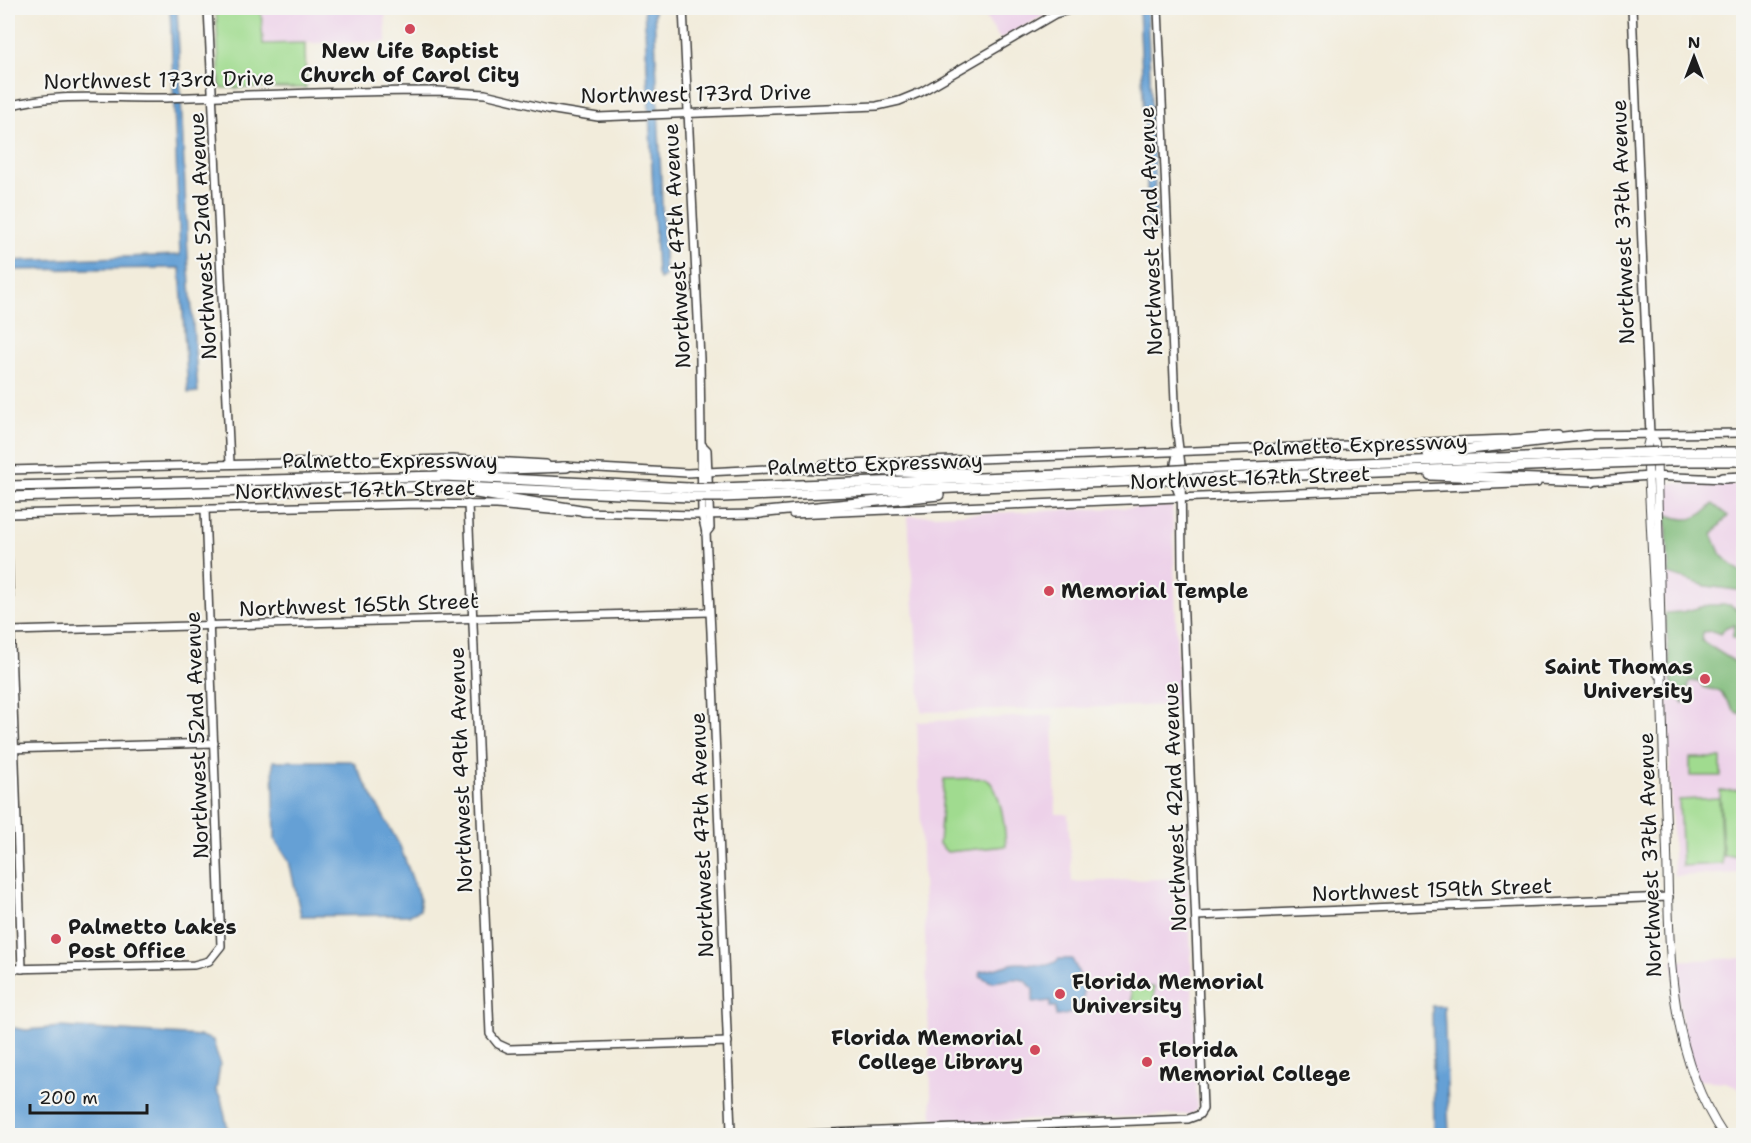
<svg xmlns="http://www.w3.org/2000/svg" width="1751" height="1143" font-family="'Shantell Sans',sans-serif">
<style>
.built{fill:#edd1e9}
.green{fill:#a0db8f;stroke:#5e7c56;stroke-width:1.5}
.forest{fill:#80bb7a;stroke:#4e6c4b;stroke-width:1.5}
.water{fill:#65a0d5;stroke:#405e78;stroke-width:1.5}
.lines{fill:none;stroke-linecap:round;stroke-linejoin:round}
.secondary-casing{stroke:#3c3b39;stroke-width:10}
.primary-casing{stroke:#3c3b39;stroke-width:10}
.highway-casing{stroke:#3c3b39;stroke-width:12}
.secondary{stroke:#fff;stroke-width:7}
.primary{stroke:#fff;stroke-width:8}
.highway{stroke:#fff;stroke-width:9}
.highway-bridge-casing{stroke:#3c3b39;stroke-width:12;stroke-linecap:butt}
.highway-bridge{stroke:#fff;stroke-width:9}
.poi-dot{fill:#d1495b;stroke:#f6f6f2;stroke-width:2}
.labels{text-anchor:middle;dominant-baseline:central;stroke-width:4.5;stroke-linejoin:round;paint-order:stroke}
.poi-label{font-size:21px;font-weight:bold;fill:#1c1c1c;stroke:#f6f6f2;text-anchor:start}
.street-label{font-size:21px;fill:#1c1c1c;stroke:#f6f6f2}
</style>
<rect width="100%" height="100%" fill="#f6f6f2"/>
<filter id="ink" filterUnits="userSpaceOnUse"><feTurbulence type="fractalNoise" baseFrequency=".0167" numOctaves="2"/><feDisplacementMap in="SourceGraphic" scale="12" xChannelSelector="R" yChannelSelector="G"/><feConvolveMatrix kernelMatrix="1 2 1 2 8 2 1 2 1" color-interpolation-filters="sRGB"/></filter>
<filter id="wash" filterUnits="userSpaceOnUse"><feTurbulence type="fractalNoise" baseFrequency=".008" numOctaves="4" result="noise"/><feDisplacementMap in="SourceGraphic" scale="24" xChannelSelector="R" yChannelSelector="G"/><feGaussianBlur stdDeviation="1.35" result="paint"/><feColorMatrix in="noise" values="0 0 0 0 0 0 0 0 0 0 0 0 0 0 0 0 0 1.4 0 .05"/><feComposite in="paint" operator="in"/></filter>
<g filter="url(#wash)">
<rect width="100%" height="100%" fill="#f2ecdb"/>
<g class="built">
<polygon points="261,8 385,8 386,42 263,44"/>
<polygon points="979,8 1058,8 1000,39"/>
<polygon points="1659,483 1743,485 1743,873 1674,876"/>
<polygon points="1172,506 1179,705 921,712 908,516"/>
<polygon points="1053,715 1056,814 1068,814 1072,882 1188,878 1197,1109 1192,1114 938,1124 932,1117 917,722"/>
<polygon points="1743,958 1743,1091 1726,1082 1695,1080 1689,1064 1672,961"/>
</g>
<g class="green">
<polygon points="216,8 261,8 263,44 305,43 306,88 222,88 220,85"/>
<rect x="1690" y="758" width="31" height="18"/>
<path d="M984 778C1001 784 1005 829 1006 846L947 852 939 844 944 779Z"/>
<polygon points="1743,790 1743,855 1723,856 1720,791"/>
<polygon points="1719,798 1722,864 1682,866 1679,800"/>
<polygon points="1154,987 1154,1005 1132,1005 1131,988"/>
</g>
<g class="forest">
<path d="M1713 504 1728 516 1712 534 1721 555 1740 572H1743V591L1706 586 1669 574 1666 514C1686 523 1699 520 1713 504Z"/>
<polygon points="1709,605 1730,605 1743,613 1743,640 1732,638 1735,625 1726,627 1721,634 1712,631 1703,632 1702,641 1743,667 1743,715 1734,711 1720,691 1702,687 1700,682 1689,681 1687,699 1683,704 1672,687 1665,613 1682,612"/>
</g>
<g class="water">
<polygon points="170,8 177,8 188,256 198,392 188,393 180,268 8,270 8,261 180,255"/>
<polygon points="644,8 654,8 665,276 660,279 657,275"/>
<polygon points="1139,8 1147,8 1157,231 1155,233 1149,232"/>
<polygon points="273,761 351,761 354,763 400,846 420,900 420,910 410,915 301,916 289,861 275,840"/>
<path d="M1059 959H1072C1085 983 1095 1014 1056 1016V1007H1050V1001L1033 1003V989C1021 971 1007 982 991 982L980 976V971C993 971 1009 963 1018 963 1033 963 1047 970 1059 959Z"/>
<polygon points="1432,1006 1444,1006 1449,1135 1436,1135 1434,1127"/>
<polygon points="8,1027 26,1030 61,1027 201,1036 213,1040 220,1065 216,1091 221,1098 229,1135 8,1135"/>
</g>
</g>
<g filter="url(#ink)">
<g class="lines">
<defs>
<g id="secondary">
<polyline points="208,8 230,463"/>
<polyline points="683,8 700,359 702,515 706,533 711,632 731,1131 735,1136"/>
<polyline points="1632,8 1650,435"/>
<path d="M8 106C58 92 109 99 161 98 253 95 346 91 438 91L485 94 548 109 598 117 877 106 899 101 921 92 1055 14 1076 8"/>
<polyline points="1584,435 1744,433"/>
<polyline points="703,446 707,450 710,528 706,533"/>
<path d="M1178 452C1173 465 1173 484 1180 496"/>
<polyline points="823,465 1508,439 1558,435"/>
<polyline points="563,466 687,473 788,468"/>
<polyline points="8,470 452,459 546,464"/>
<polyline points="1587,481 1649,476 1726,479"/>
<polyline points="468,504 490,1034 498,1044 509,1049 728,1042"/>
<polyline points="583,512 694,515 761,514"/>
<polyline points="8,514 418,504 497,505 572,512"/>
<polyline points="793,514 1537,483"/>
<polyline points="8,557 22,969"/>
<polyline points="10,631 709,612"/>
<polyline points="8,749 214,743"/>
<polyline points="1196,916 1669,897"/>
<polyline points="8,969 194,965 209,961 221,946 205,509"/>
<polyline points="753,1136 1188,1119 1199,1115 1203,1109 1182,566 1181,465 1176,425 1158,8"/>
</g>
<g id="primary">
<path d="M1650 435 1656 443C1660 570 1661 697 1666 824 1671 932 1661 1042 1724 1136"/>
<polyline points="1650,435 1647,447 1658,674"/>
</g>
<g id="highway">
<polyline points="1668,452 1744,452"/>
<polyline points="1428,454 1589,435"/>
<polyline points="1668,461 1744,461"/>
<polyline points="786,468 969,473"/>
<polyline points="1194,469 1636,453"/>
<polyline points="443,471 567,467"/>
<polyline points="1430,475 1592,481"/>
<polyline points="1722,478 1744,477"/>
<polyline points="1195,479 1636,462"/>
<polyline points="8,486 443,476 689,488"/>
<polyline points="721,488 1162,471"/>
<polyline points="464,491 587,511"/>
<polyline points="8,497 438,486 689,497"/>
<polyline points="722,497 1163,480"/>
<polyline points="757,513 939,495"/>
</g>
</defs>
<use href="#secondary" class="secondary-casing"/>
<use href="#primary" class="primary-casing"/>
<use href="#highway" class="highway-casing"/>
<use href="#secondary" class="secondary"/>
<use href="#primary" class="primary"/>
<use href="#highway" class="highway"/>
<defs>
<g id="highway-bridge">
<polyline points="1636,453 1668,452"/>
<polyline points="1636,462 1668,461"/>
<polyline points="1162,471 1194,469"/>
<polyline points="1163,480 1195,479"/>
<polyline points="689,488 721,488"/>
<polyline points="689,497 722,497"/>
</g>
</defs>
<use href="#highway-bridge" class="highway-bridge-casing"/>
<use href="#highway-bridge" class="highway-bridge"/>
</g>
</g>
<g class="poi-dot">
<circle cx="410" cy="29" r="6"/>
<circle cx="1049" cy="591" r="6"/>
<circle cx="1705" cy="679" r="6"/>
<circle cx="56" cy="939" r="6"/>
<circle cx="1060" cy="994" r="6"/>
<circle cx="1035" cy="1050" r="6"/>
<circle cx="1147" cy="1062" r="6"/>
</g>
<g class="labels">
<g class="poi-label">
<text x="410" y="51" text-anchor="middle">New Life Baptist<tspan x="410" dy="24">Church of Carol City</tspan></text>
<text x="1061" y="591">Memorial Temple</text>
<text x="1693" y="667" text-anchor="end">Saint Thomas<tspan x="1693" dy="24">University</tspan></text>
<text x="68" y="927">Palmetto Lakes<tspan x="68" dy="24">Post Office</tspan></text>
<text x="1072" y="982">Florida Memorial<tspan x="1072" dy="24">University</tspan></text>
<text x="1023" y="1038" text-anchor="end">Florida Memorial<tspan x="1023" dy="24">College Library</tspan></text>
<text x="1159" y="1050">Florida<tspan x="1159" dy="24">Memorial College</tspan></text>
</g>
<g class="street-label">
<text transform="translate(159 80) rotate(-1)">Northwest 173rd Drive</text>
<text transform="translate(696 94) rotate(-1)">Northwest 173rd Drive</text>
<text transform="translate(1623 222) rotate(-92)">Northwest 37th Avenue</text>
<text transform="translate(1151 231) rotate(-92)">Northwest 42nd Avenue</text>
<text transform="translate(203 236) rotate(-93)">Northwest 52nd Avenue</text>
<text transform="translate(677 246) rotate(-93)">Northwest 47th Avenue</text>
<text transform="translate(1360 445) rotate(-2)">Palmetto Expressway</text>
<text x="390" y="461">Palmetto Expressway</text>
<text transform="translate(875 464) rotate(-2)">Palmetto Expressway</text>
<text transform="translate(1250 478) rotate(-2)">Northwest 167th Street</text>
<text transform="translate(355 490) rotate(-1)">Northwest 167th Street</text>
<text transform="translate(359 605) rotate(-2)">Northwest 165th Street</text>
<text transform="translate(197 735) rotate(-92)">Northwest 52nd Avenue</text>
<text transform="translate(461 770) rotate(-92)">Northwest 49th Avenue</text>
<text transform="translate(1175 807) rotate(-92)">Northwest 42nd Avenue</text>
<text transform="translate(702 835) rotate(-92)">Northwest 47th Avenue</text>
<text transform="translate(1650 855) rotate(-92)">Northwest 37th Avenue</text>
<text transform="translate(1432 890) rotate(-2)">Northwest 159th Street</text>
</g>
</g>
<rect width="1751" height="1143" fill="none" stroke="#f6f6f2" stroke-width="30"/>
<g transform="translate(1694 57)" stroke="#f6f6f2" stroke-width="4.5" paint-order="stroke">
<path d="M0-4.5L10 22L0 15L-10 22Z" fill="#1c1c1c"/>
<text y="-9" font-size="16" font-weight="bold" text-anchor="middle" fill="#1c1c1c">N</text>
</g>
<path d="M30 1104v9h117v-9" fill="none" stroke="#1c1c1c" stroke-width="3"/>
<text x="39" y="1104" font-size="18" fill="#1c1c1c" stroke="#f6f6f2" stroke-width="4.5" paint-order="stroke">200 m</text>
</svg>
